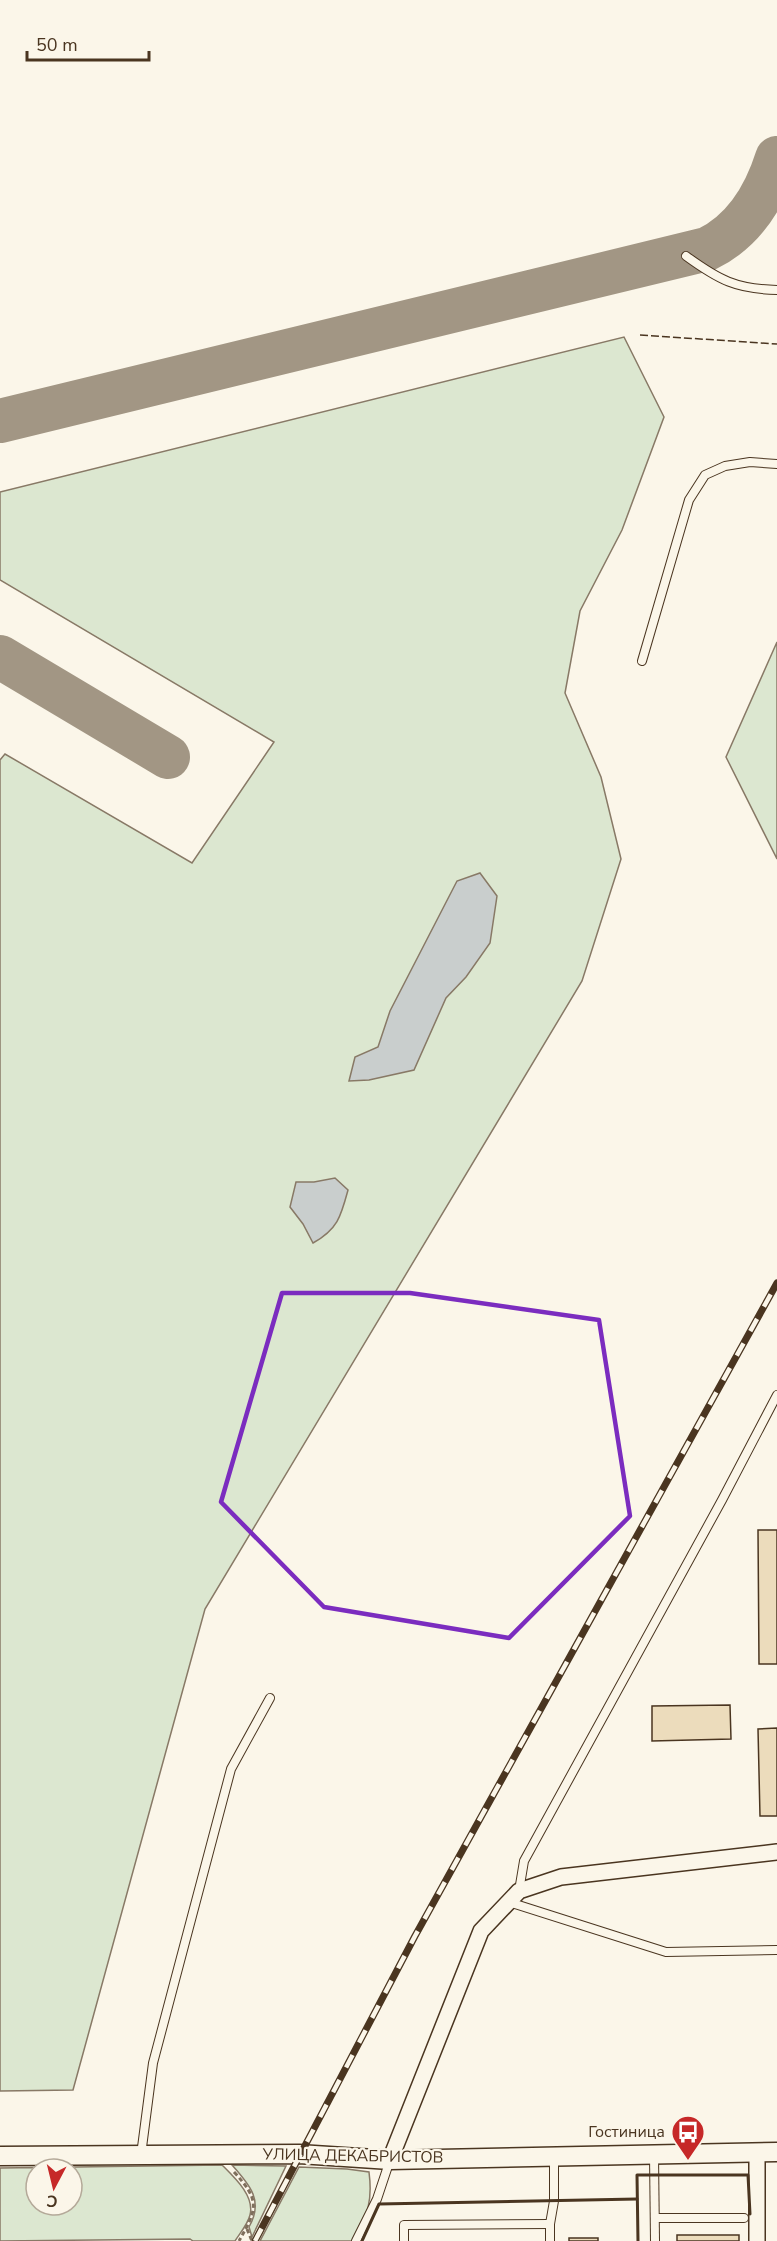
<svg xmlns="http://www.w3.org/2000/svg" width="777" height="2241" font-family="'Nunito Sans',sans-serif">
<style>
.green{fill:#dce7d0;stroke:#887966;stroke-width:1.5;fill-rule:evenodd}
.water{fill:#c9cecd;stroke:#887966;stroke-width:1.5}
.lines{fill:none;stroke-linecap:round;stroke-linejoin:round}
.taxiway{stroke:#a29684;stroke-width:44}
.building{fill:#ecdcbc;stroke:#4a3520;stroke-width:1.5}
.service-casing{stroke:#4a3520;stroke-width:10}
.minor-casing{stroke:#4a3520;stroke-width:18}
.tertiary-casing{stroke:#4a3520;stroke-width:21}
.path{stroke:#7f6f5c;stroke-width:3;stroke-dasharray:4.5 3;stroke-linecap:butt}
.service{stroke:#fbf6e9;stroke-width:8}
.minor{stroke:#fbf6e9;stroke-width:15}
.tertiary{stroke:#fbf6e9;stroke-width:18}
.rail-casing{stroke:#4a3520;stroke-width:7}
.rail{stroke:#fbf6e9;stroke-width:4.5;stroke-dasharray:14;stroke-linecap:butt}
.fence{stroke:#4a3520;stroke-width:1.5;stroke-dasharray:8 3;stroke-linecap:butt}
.wall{stroke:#4a3520;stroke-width:3}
.marked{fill:none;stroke:#7b2cbf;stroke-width:4.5;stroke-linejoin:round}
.labels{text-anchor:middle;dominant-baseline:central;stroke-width:4.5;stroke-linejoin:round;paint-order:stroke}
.poi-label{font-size:16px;fill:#4a3520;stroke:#fbf6e9;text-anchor:end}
.street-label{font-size:16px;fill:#4a3520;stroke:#fbf6e9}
</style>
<rect width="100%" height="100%" fill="#fbf6e9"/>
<g class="green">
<polygon points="624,337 664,417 622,530 580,611 565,693 601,777 621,859 582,981 205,1609 73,2090 0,2091 0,760 5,754 192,863 274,742 0,580 0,492"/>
<polygon points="777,642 777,859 726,757"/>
<path d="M222 2165C234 2177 255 2196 250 2215 248 2224 240 2233 235 2241H193L190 2239 0 2241V2168ZM36 2169H72V2205H36Z"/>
<path d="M232 2165 286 2166 252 2237 249 2227C264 2201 250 2185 232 2165Z"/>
<path d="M299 2167 347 2169 369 2172C373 2203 367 2214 354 2241H260Z"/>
</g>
<g class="water">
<polygon points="480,873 497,896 490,943 466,977 446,998 414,1070 369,1080 349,1081 355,1057 378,1047 390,1011 457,881"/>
<path d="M335 1178 348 1190C341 1216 338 1229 313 1243L303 1224 290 1207 296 1182H314Z"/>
</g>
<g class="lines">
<g class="taxiway">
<path d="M0 421 707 249C744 231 765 196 777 158"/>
<polyline points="0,657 168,757"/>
</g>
</g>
<g class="building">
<polygon points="758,1530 777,1530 777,1664 759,1664"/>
<polygon points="730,1705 731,1739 652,1741 652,1706"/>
<polygon points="777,1728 777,1816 760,1816 758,1729"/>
<rect x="677" y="2235" width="62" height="6"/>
<rect x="569" y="2238" width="29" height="3"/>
</g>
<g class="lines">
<defs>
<g id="service">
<path d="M686 256C719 280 736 289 777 290"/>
<polyline points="642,661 689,500 705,475 725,466 750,462 777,464"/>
<polyline points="519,1891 524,1861 722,1500 777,1395"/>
<polyline points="509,1902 666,1952 777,1950"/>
<polyline points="141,2155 153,2063 231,1769 270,1698"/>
<polyline points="654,2155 655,2241"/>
<polyline points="655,2218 744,2218"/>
<polyline points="356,2241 377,2199 390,2160"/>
<polyline points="404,2241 404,2225 550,2224"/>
<polyline points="550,2241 550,2224 554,2201 554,2157"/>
</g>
<g id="minor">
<polyline points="757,2152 757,2241"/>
<polyline points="390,2160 481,1931 519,1891 561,1877 777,1852"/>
</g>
<polyline id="tertiary" points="0,2156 299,2154 390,2160 777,2152"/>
</defs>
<use href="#service" class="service-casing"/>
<use href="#minor" class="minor-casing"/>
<use href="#tertiary" class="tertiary-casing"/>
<g class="path">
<path d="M234 2172C261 2201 257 2209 239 2241"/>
<polyline points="247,2229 252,2241"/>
</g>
<use href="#service" class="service"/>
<use href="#minor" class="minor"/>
<use href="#tertiary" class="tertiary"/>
<defs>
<polyline id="rail" points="255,2241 415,1936 777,1283"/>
</defs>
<use href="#rail" class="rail-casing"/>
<use href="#rail" class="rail"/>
<polyline class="fence" points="640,335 777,344"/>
<g class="wall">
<polyline points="362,2241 379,2204 637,2199"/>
<polyline points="638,2241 637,2175 748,2175 750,2214"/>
</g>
</g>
<path class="marked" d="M282 1293H410L599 1320 630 1516 509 1638 324 1607 221 1502Z"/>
<defs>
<symbol id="bus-pin" viewBox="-11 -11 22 30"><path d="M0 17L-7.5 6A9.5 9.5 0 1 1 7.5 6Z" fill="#c62828" stroke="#fbf6e9"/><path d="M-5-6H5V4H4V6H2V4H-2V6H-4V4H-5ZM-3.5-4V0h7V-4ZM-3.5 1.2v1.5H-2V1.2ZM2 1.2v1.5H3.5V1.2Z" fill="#fff"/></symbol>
</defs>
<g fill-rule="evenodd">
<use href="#bus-pin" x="669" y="2113" width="38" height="52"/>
</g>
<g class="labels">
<g class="poi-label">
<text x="665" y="2132">Гостиница</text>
</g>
<g class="street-label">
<text transform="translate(353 2156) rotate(1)">УЛИЦА ДЕКАБРИСТОВ</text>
</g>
</g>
<g transform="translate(54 2187) rotate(187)"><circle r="28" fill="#fbf6e9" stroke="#b4a999" stroke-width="1.5"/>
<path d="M0-4.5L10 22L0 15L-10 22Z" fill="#c62828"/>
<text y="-9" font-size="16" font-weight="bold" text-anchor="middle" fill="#4a3520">С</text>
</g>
<path d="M27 51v9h122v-9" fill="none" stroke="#4a3520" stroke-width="3"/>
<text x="36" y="51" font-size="18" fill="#4a3520" stroke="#fbf6e9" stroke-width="4.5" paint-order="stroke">50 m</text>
</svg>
